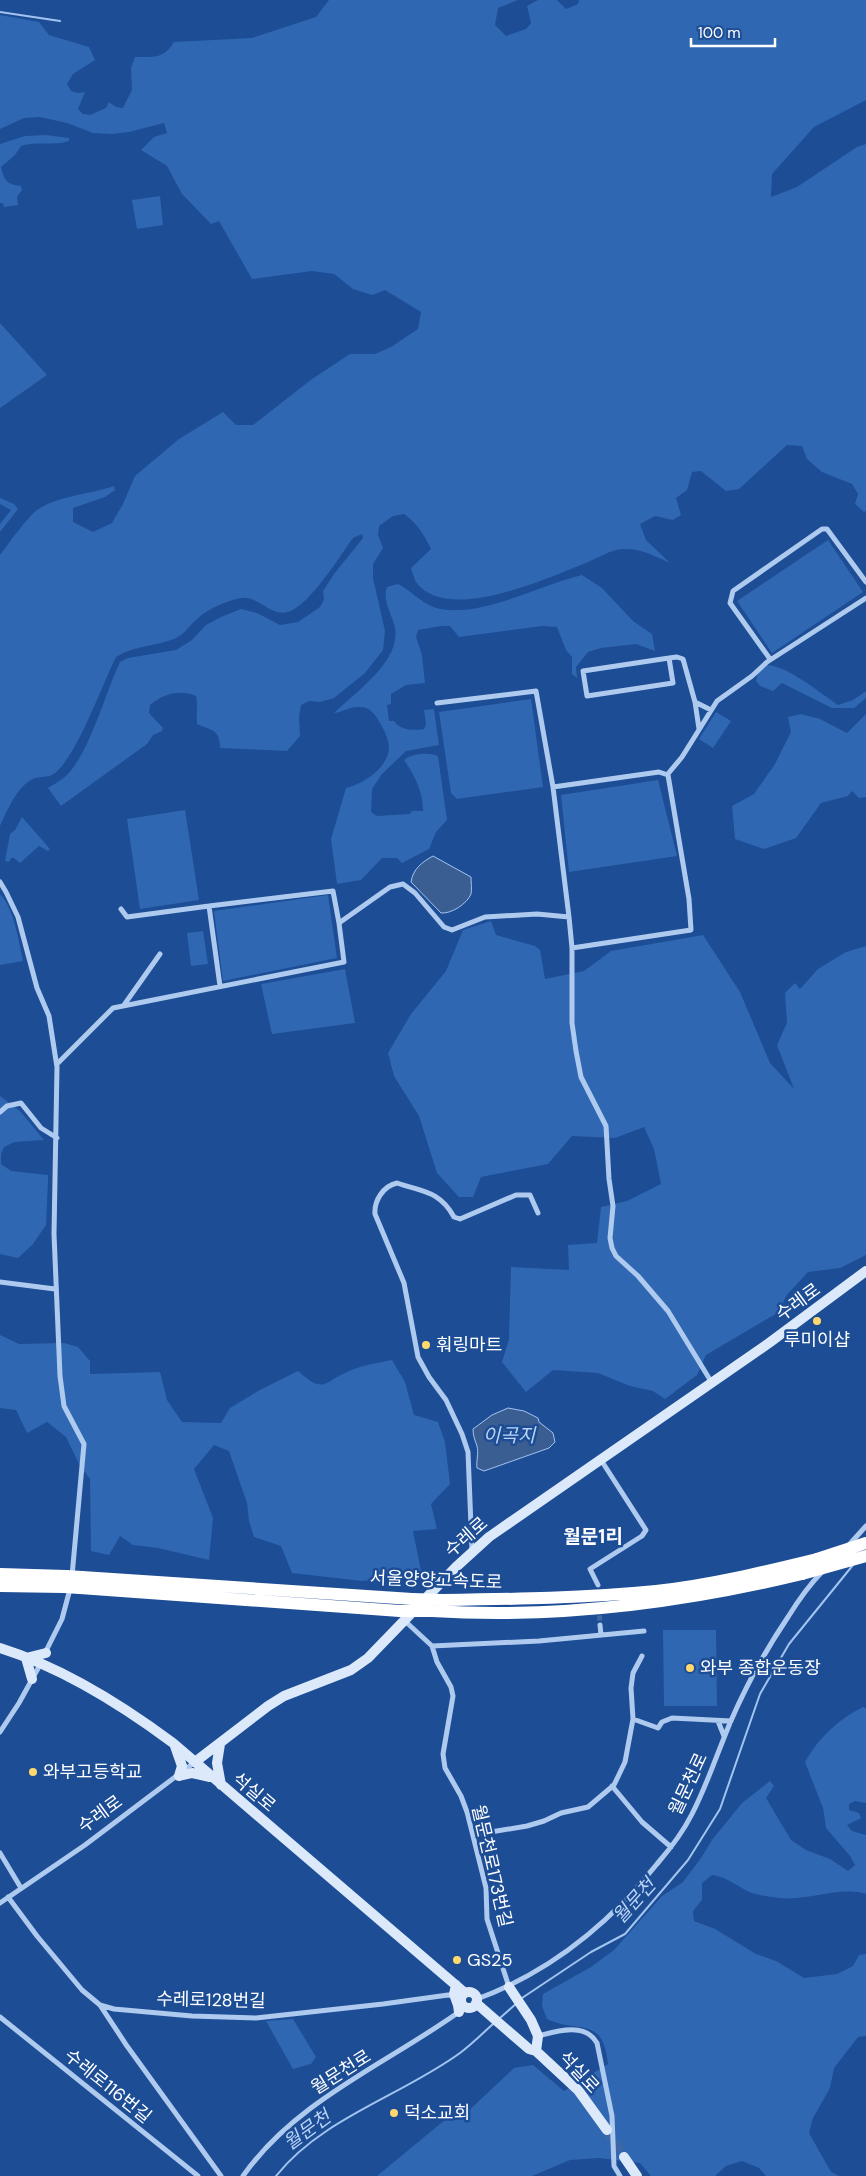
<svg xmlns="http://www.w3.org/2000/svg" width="866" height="2176" viewBox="0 0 866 2176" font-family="'DM Sans','Noto Sans KR',sans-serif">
	<rect width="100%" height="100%" fill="#1c4d95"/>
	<path fill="#3067b2" d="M329 0H518L498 8 495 25 506 36 526 29 531 23 527 6 538 0H557L566 9 578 4 579 0H866V100L814 127 772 174 771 197 797 187 857 147 866 144V511L864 512 855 504 858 494 852 484 822 472 807 459 802 446 787 445 739 489 726 491 701 471 692 472 687 490 676 498 681 515 673 520 655 516 640 524 646 540 670 563C654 556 641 548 623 549 612 549 598 558 588 562 551 577 446 625 416 582 414 578 412 572 411 568L431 549C424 535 418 524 404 514L393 516 379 526 378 535 383 548 373 564V578L385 631 383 650 365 673 334 698 320 702 309 701 301 705 299 717 300 736 287 751 220 748C220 729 212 731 197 724 196 714 198 706 196 696 180 689 163 694 150 705L149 713 163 728 162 731 153 735 147 744 61 806 48 788C54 784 62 780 67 775 91 750 105 693 120 662L128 658 176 650 192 640 206 625 221 617 241 609 257 613 280 625 298 622 320 607 324 600 323 591 334 574 363 538 362 534 353 538C340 556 309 606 288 612 270 617 259 596 242 598 227 600 208 609 197 619 189 626 184 635 174 639 154 647 135 645 116 657 102 685 77 756 55 773 50 778 39 776 33 779 17 786 7 811 0 826V555C9 543 26 519 37 510 57 496 91 494 114 486L115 490 105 497 73 508V522L93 532 112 523 123 504 135 476 179 439 223 412 236 425H253L312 379 350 354H375L391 347 418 329 421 312 385 290 372 295 353 289 334 274 312 271 252 279 219 221 211 224 182 194 167 166 141 150 154 137 167 133 164 123 129 132 112 134 93 133 67 123 40 117 24 118 0 129V15L39 22 49 35 89 47 95 60 73 74 67 84 71 91 78 93 85 92 78 109 83 114 90 115 106 108 109 102 116 107 123 108 132 90 131 68 135 57C153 57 164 59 174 42L252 38 316 17Z
		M46 135 69 138V141C54 146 35 141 21 146L15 155 1 167C4 181 8 185 21 186L22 190 17 197 18 205 4 207 3 203H0V144L25 136Z
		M160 196 163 225 137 229 132 200Z
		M0 323 47 375 0 408Z
		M0 498 14 504 18 509 0 532V524L11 510 0 504Z
		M828 540 863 592 772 653 737 601Z
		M582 575 602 588 633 621 652 634 655 651 636 644 601 648 588 652 576 667 577 678 572 674V657L566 650 557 627 542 626 459 637 450 626H441L418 630 416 637 422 655 425 683 406 685 391 694V704L387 705 389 721H394C400 730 413 731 424 729L426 724 424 710 434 709 439 745 406 751 382 774 372 789 371 812 377 816 410 814 412 811H423C423 792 415 776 404 760 412 753 429 752 438 756L447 820 436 832 429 849 402 863 397 858H382L361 880 337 884 331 839 346 788C363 784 388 768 389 748 389 739 384 730 380 723 375 714 370 707 360 707 350 706 343 712 334 713 356 692 401 661 395 628 392 614 382 601 387 587L398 584C410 590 421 602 433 607 476 621 539 585 582 575Z
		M766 665C787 665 820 693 838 705L853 700 866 691V698L854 708H832L782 683 773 691 760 686 756 681 758 673Z
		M531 699 543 787 457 799 451 793 439 712Z
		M716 712 731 721 713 748 699 739Z
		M801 714 820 719 847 733 866 714V797L859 798 852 791 848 796 821 803 796 838 764 849 735 839 732 806 754 794 775 764 791 732 788 717Z
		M658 780 677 856 569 872 561 795Z
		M185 810 199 900 140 909 127 819Z
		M22 817 50 849 48 851 39 846 20 863 14 858H11L9 862 5 861 10 834 15 830Z
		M0 894C14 908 19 942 23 961L0 965Z
		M328 895 337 958 223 981 214 911Z
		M491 921 496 935 535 946 540 950 545 979 584 971 611 951 703 935 740 992 770 1063 794 1089 777 1045 787 1023 785 993 795 983 800 989 818 969 846 952 866 946V1255L840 1268 808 1272 786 1296 779 1312 706 1355 697 1375 665 1399 653 1391 630 1386 598 1373 553 1370 526 1392 502 1362 509 1339 511 1267 569 1270 568 1245 597 1243 601 1207 627 1201 661 1184 654 1149 644 1127 615 1138 572 1136 548 1164 481 1177 473 1197H459L437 1173 419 1116 394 1076 388 1053 411 1014 446 971 463 930Z
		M203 931 208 964 191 966 187 933Z
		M345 969 355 1023 272 1034 261 984Z
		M0 1096 20 1111 44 1140 14 1142 4 1147 1 1154V1164L11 1171 48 1175V1181L46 1225 33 1244 18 1258 0 1254Z
		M0 1335 19 1344 64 1343 78 1347 90 1361V1374L160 1372 167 1400 182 1422 221 1423 230 1408 258 1391 298 1371C325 1395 323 1382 349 1371 362 1365 378 1363 392 1360L405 1382 414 1415 438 1422 445 1442 450 1484 431 1504 437 1529 413 1531 422 1576 362 1581 292 1573 281 1546 254 1537 249 1521 247 1503 229 1451 214 1445 194 1469 213 1518 209 1560 158 1548 133 1545 120 1536 109 1555 91 1551 90 1479 80 1466 66 1437 47 1422 27 1433 16 1410 0 1408Z
		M663 1630H716L717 1706H664Z
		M863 1707 866 1708V1803L855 1801 849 1804V1810L859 1813 861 1818 847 1825 852 1831 866 1835V1894C840 1886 808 1901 781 1898 767 1897 752 1895 740 1887 730 1881 724 1877 712 1875L702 1883V1900L693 1911 694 1921 715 1929 756 1954 776 1961 804 1978 837 1974 853 1966 859 1955 866 1954V2036L858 2037 834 2068 830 2088 813 2118 809 2133 831 2172 839 2176H766L759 2168 742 2161 726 2166 715 2176H651L640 2163 599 2158 570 2160 532 2176H377L446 2119 464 2115 514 2068 533 2065 564 2091 608 2064C603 2015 579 2034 547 2019L542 2006 543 1994 591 1967 614 1950 662 1896 683 1882 701 1858 712 1840 742 1803 770 1781 774 1786 766 1798 791 1840 806 1850 830 1859 848 1871 855 1865 850 1856 826 1828 823 1808 805 1762C818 1738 839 1719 863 1707Z
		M293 2019 316 2057 311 2064 293 2069 266 2021Z"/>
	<path fill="#3b5e92" stroke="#a2c4f1" d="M433 856 471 877C471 882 472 889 471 894 467 904 451 914 441 913L411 882C413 869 422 862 433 856Z
		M508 1408 524 1411 538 1418 539 1422 553 1433 555 1442 549 1448 484 1471 477 1468C476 1461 479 1453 477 1446 475 1440 473 1436 473 1429L492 1415Z"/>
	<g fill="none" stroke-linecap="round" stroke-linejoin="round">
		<path stroke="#a2c4f1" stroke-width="2" d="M0 12 60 21
			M522 1998 591 1952 625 1934 688 1860 720 1809 760 1694 789 1644 853 1565
			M500 2018 517 2003
			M276 2176C322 2118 401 2096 460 2053 472 2044 483 2033 494 2023"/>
		<path stroke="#3e68a5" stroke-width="5" stroke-dasharray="5 2.5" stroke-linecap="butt" d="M599 1608 600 1625"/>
		<path stroke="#3e68a5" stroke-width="10" stroke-dasharray="10 5" stroke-linecap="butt" d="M607 2130 624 2157"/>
		<path stroke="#afcaef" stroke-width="5" d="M669 658 673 683 587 696 583 671 669 658 677 657 683 659 695 702 711 710
			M770 659 730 603 733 591 822 529H827L866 582
			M695 702 699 729
			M437 703 536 691 553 787 569 917 572 948V1023L576 1051 581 1077 606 1126 609 1179 613 1206 610 1238 612 1248 616 1256 638 1276 668 1311 712 1383
			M667 775 682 757 717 701 752 676 767 662 866 598
			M553 787 659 772 668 775 689 899 691 930 572 948
			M0 882 6 892 18 917 37 988 49 1016 57 1067 54 1234 60 1376 64 1406 84 1444 72 1576
			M121 909 127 917 209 906
			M220 986 209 906 333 891 339 923
			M124 1005 160 954
			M57 1064 113 1008 344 962 339 923 390 887 403 884 415 893 444 927 452 930 485 917 537 914 569 917
			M0 1112 7 1106 21 1103 41 1128 57 1138
			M0 1282 55 1289
			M848 1546 866 1526
			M472 1551 468 1452 462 1434 446 1400 429 1377 418 1357 404 1283 375 1214C374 1201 383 1186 397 1183 423 1192 440 1191 454 1217L460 1219 516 1195H530L538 1213
			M598 1585 590 1569 642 1536 646 1530 601 1460
			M405 1621 432 1646 437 1662 451 1687 453 1696 443 1754 445 1768 461 1796 467 1812 486 1888 487 1919 509 1987
			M600 1625 601 1635
			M432 1646 539 1641 644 1631
			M45 1653 62 1619 70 1589
			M633 1719 658 1728 662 1722 672 1718 731 1721
			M718 1721 724 1736
			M0 1732 19 1703 41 1663
			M612 1786 642 1822 671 1847
			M473 1835 527 1826 544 1821 561 1813 588 1807 614 1785 625 1762 633 1719 631 1688 633 1673 642 1656
			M0 1853 21 1888
			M8 1897 37 1936 82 1990 100 2005 114 2009 192 2016 256 2018 383 2004 448 1995 463 1996
			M0 1903 85 1845 195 1762
			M477 1999C550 1972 609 1924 657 1864 670 1849 683 1832 692 1814 707 1785 717 1754 730 1723 746 1686 765 1651 788 1617 798 1601 809 1585 822 1572
			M100 2005 127 2046 221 2176
			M0 2017 198 2176
			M538 2036C557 2031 585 2022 597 2043L612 2116 614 2166 620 2176
			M243 2176C297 2099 391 2062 466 2007"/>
		<path stroke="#dce9fb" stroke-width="10" d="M0 1648C61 1667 122 1705 173 1743L465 1993
			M26 1658 32 1679
			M26 1658 46 1653
			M220 1744 217 1763 221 1785
			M175 1746 182 1766 179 1776
			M195 1762 268 1706 284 1696 351 1670 368 1658 456 1567 489 1537 769 1343 866 1271
			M179 1776 192 1773 210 1777
			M456 1985 454 1994 458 2005 459 2012
			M509 1987 531 2020 538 2036 536 2051
			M461 2000a8 8 0 1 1 16 0a8 8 0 1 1-16 0Z
			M476 2003 529 2049 536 2051 578 2090 607 2130
			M624 2157 637 2176"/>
		<path stroke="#fff" stroke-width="12" d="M0 1574 66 1576
			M82 1577 412 1599
			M0 1586 64 1587
			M80 1588 400 1611
			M443 1600C515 1599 585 1598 656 1591 711 1585 764 1572 817 1559
			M432 1611C556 1619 682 1603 802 1574"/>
		<path stroke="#fff" stroke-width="12" d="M817 1559 866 1543
			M802 1574 866 1556
			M66 1576 82 1577
			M64 1587 80 1588
			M412 1599 443 1600
			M400 1611H432"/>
	</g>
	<g fill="#ffd96d" stroke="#1c4d95" stroke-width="2">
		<circle cx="817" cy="1321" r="5"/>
		<circle cx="426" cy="1345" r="5"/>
		<circle cx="690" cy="1668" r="5"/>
		<circle cx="33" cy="1772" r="5"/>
		<circle cx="457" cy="1960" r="5"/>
		<circle cx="394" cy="2113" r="5"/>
	</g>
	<g text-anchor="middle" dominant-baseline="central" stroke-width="5" stroke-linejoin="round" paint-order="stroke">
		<g font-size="18" fill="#fff" stroke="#1c4d95">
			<text transform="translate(798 1302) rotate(-36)">수레로</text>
			<text transform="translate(466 1537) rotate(-41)">수레로</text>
			<text transform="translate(436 1580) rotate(2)">서울양양고속도로</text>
			<text transform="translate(688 1784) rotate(-65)">월문천로</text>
			<text transform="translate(254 1792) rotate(40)">석실로</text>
			<text transform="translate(100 1814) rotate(-36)">수레로</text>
			<text transform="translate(492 1866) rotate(77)">월문천로173번길</text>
			<text transform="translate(211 2000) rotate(1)">수레로128번길</text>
			<text transform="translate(341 2072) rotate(-32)">월문천로</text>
			<text transform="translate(579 2072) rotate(47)">석실로</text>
			<text transform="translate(108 2086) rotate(39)">수레로116번길</text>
		</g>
		<g font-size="18" fill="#fff" stroke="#1c4d95" text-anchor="start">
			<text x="817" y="1340" text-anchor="middle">루미이샵</text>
			<text x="436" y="1345">훠링마트</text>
			<text x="700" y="1668">와부 종합운동장</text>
			<text x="43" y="1772">와부고등학교</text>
			<text x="467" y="1960">GS25</text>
			<text x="404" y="2113">덕소교회</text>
		</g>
		<g font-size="19" font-style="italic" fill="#bbd4f6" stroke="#1c4d95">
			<text x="509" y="1435">이곡지</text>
			<text transform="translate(634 1901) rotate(-48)">월문천</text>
			<text transform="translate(307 2130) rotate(-36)">월문천</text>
		</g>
		<g font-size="19" font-weight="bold" fill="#fff" stroke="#1c4d95">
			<text x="593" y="1536">월문1리</text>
		</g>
	</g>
	<path d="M691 38v8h84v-8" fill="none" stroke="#ffffff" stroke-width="2.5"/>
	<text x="698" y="38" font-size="15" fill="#ffffff" stroke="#1c4d95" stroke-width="4" paint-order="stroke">100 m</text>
</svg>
